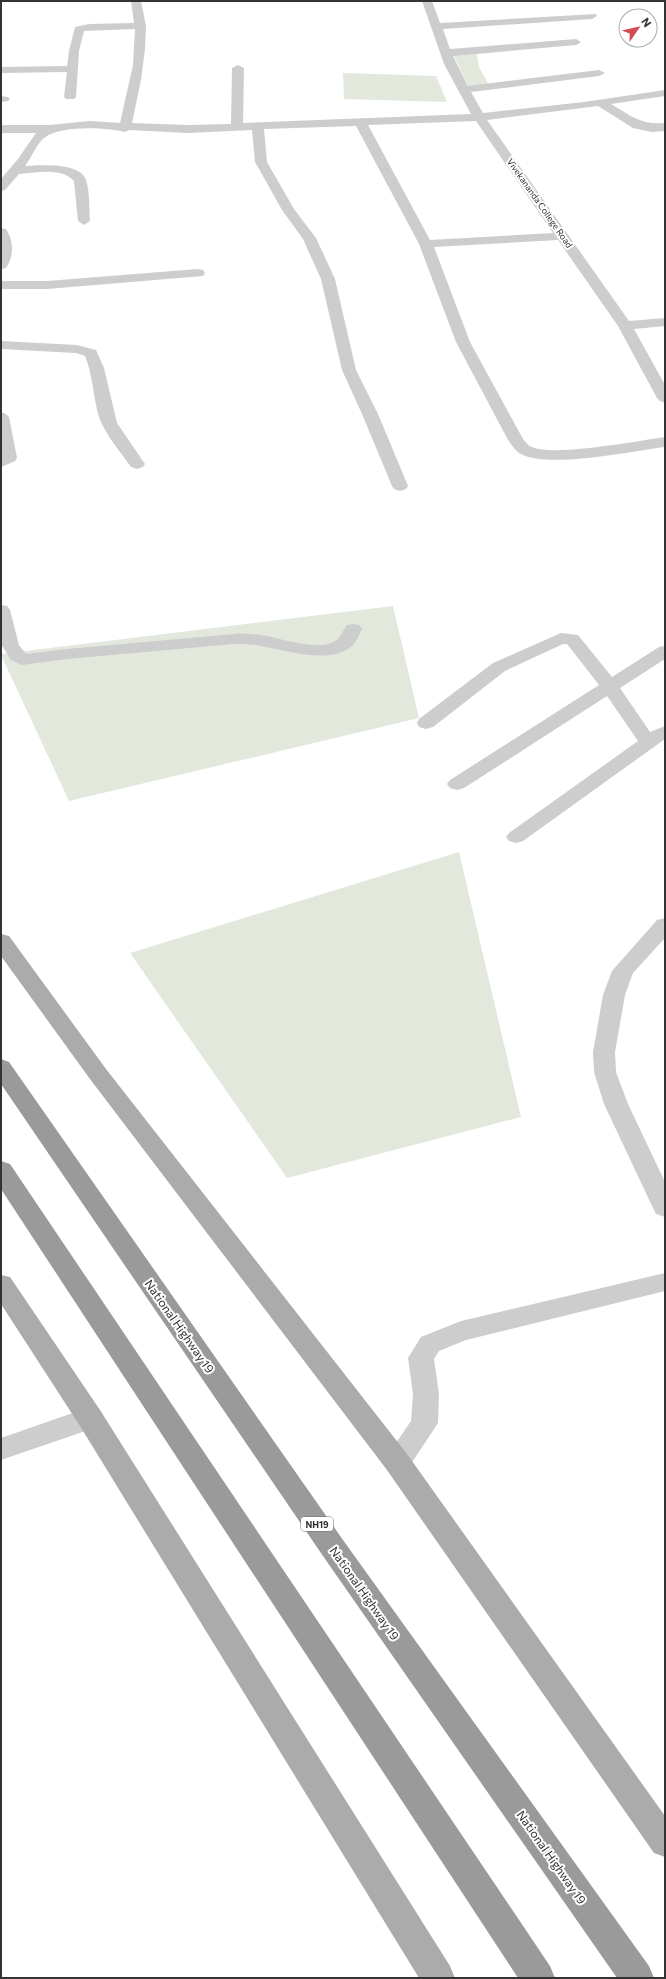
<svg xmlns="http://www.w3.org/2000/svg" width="666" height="1979" viewBox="0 0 666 1979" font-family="Commissioner,sans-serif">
	<rect width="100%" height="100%" fill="#fff"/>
	<path fill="#e3e8dd" d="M476 49 479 67 489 85 469 87 451 50Z
		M343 73 436 76 447 102 344 99Z
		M393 606 419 718 69 801 1 655V654Z
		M459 852 521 1117 287 1178 130 953Z"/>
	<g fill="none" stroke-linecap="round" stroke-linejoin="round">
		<path fill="#cdcdcd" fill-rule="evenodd" d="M131 1H141L146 26 145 49 141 80 132 123 188 125 231 124 232 68 238 65 244 68 243 123 471 114 444 64 422 1H432L440 23 596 14 597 16 592 19 443 29 450 49 576 39 581 42 576 45 453 56 468 86 599 70 605 73 599 76 471 92 483 113 584 102 665 90V96L611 104C631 116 641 125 665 123V131L652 132 633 128 598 106 487 120 629 321 665 318V326L634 329 665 385V403L660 401 657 398 618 326 558 240 434 247 470 342 523 439C526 442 528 446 532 447 553 457 638 441 665 437V447C632 451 549 469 521 454 515 451 512 445 508 440L456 342 419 244 356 126 264 129 267 162 294 209 316 238 335 279 356 370 378 414 408 486 406 489 400 491 394 489 392 486 362 414 342 370 321 279 303 239 282 210 255 162 252 130 188 133 129 130 125 132C107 127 59 125 44 138 36 145 32 157 25 166 41 165 80 162 86 180 90 192 89 209 90 221L84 225 78 221 74 181C61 167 36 173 19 174L5 190 1 191V179L18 159 36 133H1V125H49L90 121 120 123 133 65 135 29 84 31 79 51 76 97 74 99H66L64 97 67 72 1 73V67L67 66 69 51 75 27 89 24 134 23ZM476 121 553 233 430 240 368 125Z
			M1 96 8 97 10 99 8 101 1 102Z
			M1 228 6 229C14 241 14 256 6 268L1 269Z
			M198 269 203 270 205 273 203 276 47 289H1V281H47Z
			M1 341 77 345 96 350 104 368 117 423 145 464 143 467 137 469 131 467C120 451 106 436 99 417 93 397 93 375 85 356L76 353 1 349Z
			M1 412 6 414 9 417 17 458 15 461 1 467Z
			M1 605 7 606 10 610 19 645 26 654 67 649 234 634C243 633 252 634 261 635 280 638 313 650 331 643 340 640 342 632 347 625L353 624 359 625 362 629C359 634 357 641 353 645 331 666 287 650 261 646 252 644 243 644 234 644L67 659 22 665 11 660 1 644Z
			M561 633 578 635 612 677 659 647 665 646V659L620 688 650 732 665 726V739L523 841 516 843 509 841 506 837 509 833 638 741 607 696 464 788 457 790 450 788 447 784 450 780 599 685 567 644H563L505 671 433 727 426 729 419 727 417 723 419 719 493 663Z
			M665 918V938L633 973 625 995 615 1052 616 1072 628 1104 665 1182V1217L656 1214 653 1208 604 1104 594 1072 593 1052 603 995 612 971 657 920Z
			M665 1273V1291L466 1340 439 1351 434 1359 439 1394 438 1423 407 1470 397 1473 387 1470 383 1462 411 1421 413 1394 408 1358 421 1337 461 1321Z
			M90 1407 100 1410 104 1418 100 1426 1 1460V1438Z"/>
		<path fill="#ababab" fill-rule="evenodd" d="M1 934 9 936 106 1069 407 1454 665 1816V1857L654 1853 387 1470 90 1079 1 956Z
			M1 1275 10 1277 100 1410 450 1966 455 1978H419L80 1426 1 1304Z"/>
		<path fill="#9a9a9a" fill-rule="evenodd" d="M1 1059 9 1062 343 1540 649 1966 654 1978H617L323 1556 1 1084Z
			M1 1161 10 1164 550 1966 555 1978H518L1 1189Z"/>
	</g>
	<g text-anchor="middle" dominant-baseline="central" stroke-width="4" stroke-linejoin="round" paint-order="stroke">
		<g font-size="9" fill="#333" stroke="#fff">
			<text transform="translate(540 203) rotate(55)">Vivekananda College Road</text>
		</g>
		<rect fill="#fff" stroke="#707070" stroke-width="1" x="301" y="1517" width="32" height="14" rx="3"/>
		<g font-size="9" font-weight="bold" fill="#333">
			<text x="317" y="1524">NH19</text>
		</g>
		<g font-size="12" fill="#333" stroke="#fff">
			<text transform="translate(180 1326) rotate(55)">National Highway 19</text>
			<text transform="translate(365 1593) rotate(55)">National Highway 19</text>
			<text transform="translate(552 1857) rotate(55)">National Highway 19</text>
		</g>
	</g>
	<rect width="666" height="1979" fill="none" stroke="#333333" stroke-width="4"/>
	<g transform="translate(638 28) rotate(56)"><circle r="19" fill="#ffffff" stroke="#adadad"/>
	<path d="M0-3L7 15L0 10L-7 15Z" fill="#d44a55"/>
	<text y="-6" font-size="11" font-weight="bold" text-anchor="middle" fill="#333333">N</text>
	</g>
</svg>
